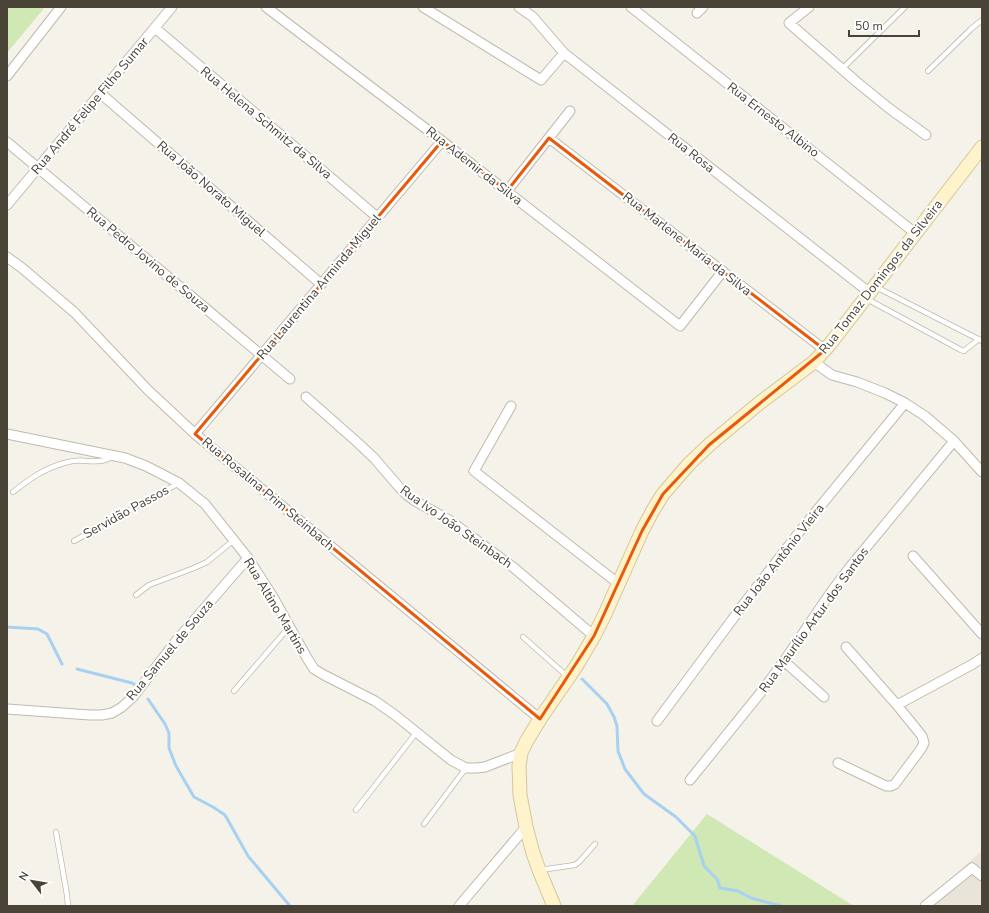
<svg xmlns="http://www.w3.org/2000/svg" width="989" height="913" viewBox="0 0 989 913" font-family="'Nunito Sans',sans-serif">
	<rect width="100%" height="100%" fill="#f5f2ea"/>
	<path fill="#e9e4d8" d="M982 851V906H922L971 860Z"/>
	<path fill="#cfe8b4" d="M7 7H45L7 53Z
		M707 814 854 906H632Z"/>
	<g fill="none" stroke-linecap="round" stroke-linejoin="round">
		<path stroke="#a8d0f0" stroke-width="3" d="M7 627 38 629 47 634 62 664
			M77 669 132 683 137 686
			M582 679 607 704 614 717 617 726 618 751 625 769 644 794 676 817 695 836 704 866 717 879 720 888 738 891 751 898 781 906
			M148 699 165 724 169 733V748L176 766 194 797 213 807 225 815 248 856 290 906"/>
		<g stroke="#c0baad" stroke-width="6">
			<path id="lane" d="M842 69 905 7
				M928 71 971 29 982 20
				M876 287 982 341
				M867 299 961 350 964 351 965 350 979 339
				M13 492C30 479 43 469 64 463 71 461 79 460 86 461 96 461 104 463 113 456
				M74 541 179 483
				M136 595 149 585 194 568 207 562 234 540
				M523 637 568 677
				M234 691 290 626
				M356 810 416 733
				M424 824 466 768
				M56 832 67 895 68 906
				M540 870 575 865 579 862 595 844"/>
		</g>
		<g stroke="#c0baad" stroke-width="11">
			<path id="street" d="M266 7 442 141 680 326 723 271
				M423 7 541 80 564 53
				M519 7 533 17 564 53 870 293
				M631 7 915 233
				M809 7 789 23 858 83 890 109 926 135
				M697 13 703 7
				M155 28 377 217
				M7 76 61 7
				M100 93 321 284
				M549 138 825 350
				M7 142 290 379
				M507 191 570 111
				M7 205 172 7
				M7 257 22 268 74 312 148 390 195 434 540 719
				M814 362 825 370 832 375 857 382 885 393 905 403 925 416 954 441 982 472
				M306 397 357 442 374 458 399 487 407 495 415 501 449 520 513 567 594 636
				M511 406 474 471 619 584
				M7 434 125 458 146 466 179 483 205 504 248 558 273 597 307 658 314 669 324 675 375 701 395 715 451 760 466 768H476L485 767 521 753
				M195 434 442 141
				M913 556 982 634
				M784 661 824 697
				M897 705 973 664 982 658
				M7 709 90 715H102L112 713 122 707 133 697 176 641 248 558
				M657 721 746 601 800 531 905 403
				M838 763 886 786H891L895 784 921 749 924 743 922 736 897 705 846 647
				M690 780 762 691 784 661 831 592 850 567 954 441
				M459 906 526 827
				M925 906 972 868 982 876"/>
		</g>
		<g stroke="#d4c79a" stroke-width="15">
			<path id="secondary" d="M554 906 539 870 533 853 526 827 520 795 519 766 521 753 526 742 540 719 577 665 594 636 605 614 642 531 652 512 663 494 689 464 709 445 757 405 814 362 830 344 982 147"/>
		</g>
		<use href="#lane" stroke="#fff" stroke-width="4.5"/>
		<use href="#street" stroke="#fff" stroke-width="9"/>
		<use href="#secondary" stroke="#fef3cb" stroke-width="13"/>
	</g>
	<path fill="none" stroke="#e8590c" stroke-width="3" stroke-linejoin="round" d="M549 138 825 350 709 445 663 494 642 531 594 636 540 719 195 434 442 141 507 191Z"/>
	<g text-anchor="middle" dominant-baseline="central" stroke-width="4" stroke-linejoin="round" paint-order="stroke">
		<g font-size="13" fill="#494338" stroke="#fff">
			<text transform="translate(90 106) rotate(-50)">Rua André Felipe Filho Sumar</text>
			<text transform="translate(773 120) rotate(38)">Rua Ernesto Albino</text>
			<text transform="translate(266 123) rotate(40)">Rua Helena Schmitz da Silva</text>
			<text transform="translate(691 153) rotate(38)">Rua Rosa</text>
			<text transform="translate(474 166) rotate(38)">Rua Ademir da Silva</text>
			<text transform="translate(211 189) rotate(41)">Rua João Norato Miguel</text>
			<text transform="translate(687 244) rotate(38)">Rua Marlene Maria da Silva</text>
			<text transform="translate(148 260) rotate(40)">Rua Pedro Jovino de Souza</text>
			<text transform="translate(881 277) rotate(-52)">Rua Tomaz Domingos da Silveira</text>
			<text transform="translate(319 287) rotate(-50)">Rua Laurentina Arminda Miguel</text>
			<text transform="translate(268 494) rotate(40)">Rua Rosalina Prim Steinbach</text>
			<text transform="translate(126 512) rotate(-29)">Servidão Passos</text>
			<text transform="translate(456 527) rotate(35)">Rua Ivo João Steinbach</text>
			<text transform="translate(779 560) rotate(-52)">Rua João Antônio Vieira</text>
			<text transform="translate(275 606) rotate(59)">Rua Altino Martins</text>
			<text transform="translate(814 620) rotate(-54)">Rua Maurílio Artur dos Santos</text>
			<text transform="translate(170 650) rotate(-50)">Rua Samuel de Souza</text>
		</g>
	</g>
	<rect width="989" height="913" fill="none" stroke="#494338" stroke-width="16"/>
	<g transform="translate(32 881) rotate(301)" stroke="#ffffff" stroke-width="3" paint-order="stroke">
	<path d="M0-3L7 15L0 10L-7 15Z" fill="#494338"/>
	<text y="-6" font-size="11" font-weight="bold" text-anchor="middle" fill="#494338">N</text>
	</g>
	<path d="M849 30v6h70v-6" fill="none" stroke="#494338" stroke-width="2"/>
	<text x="855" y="30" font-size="12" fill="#494338" stroke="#ffffff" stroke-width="3" paint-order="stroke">50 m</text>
</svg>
